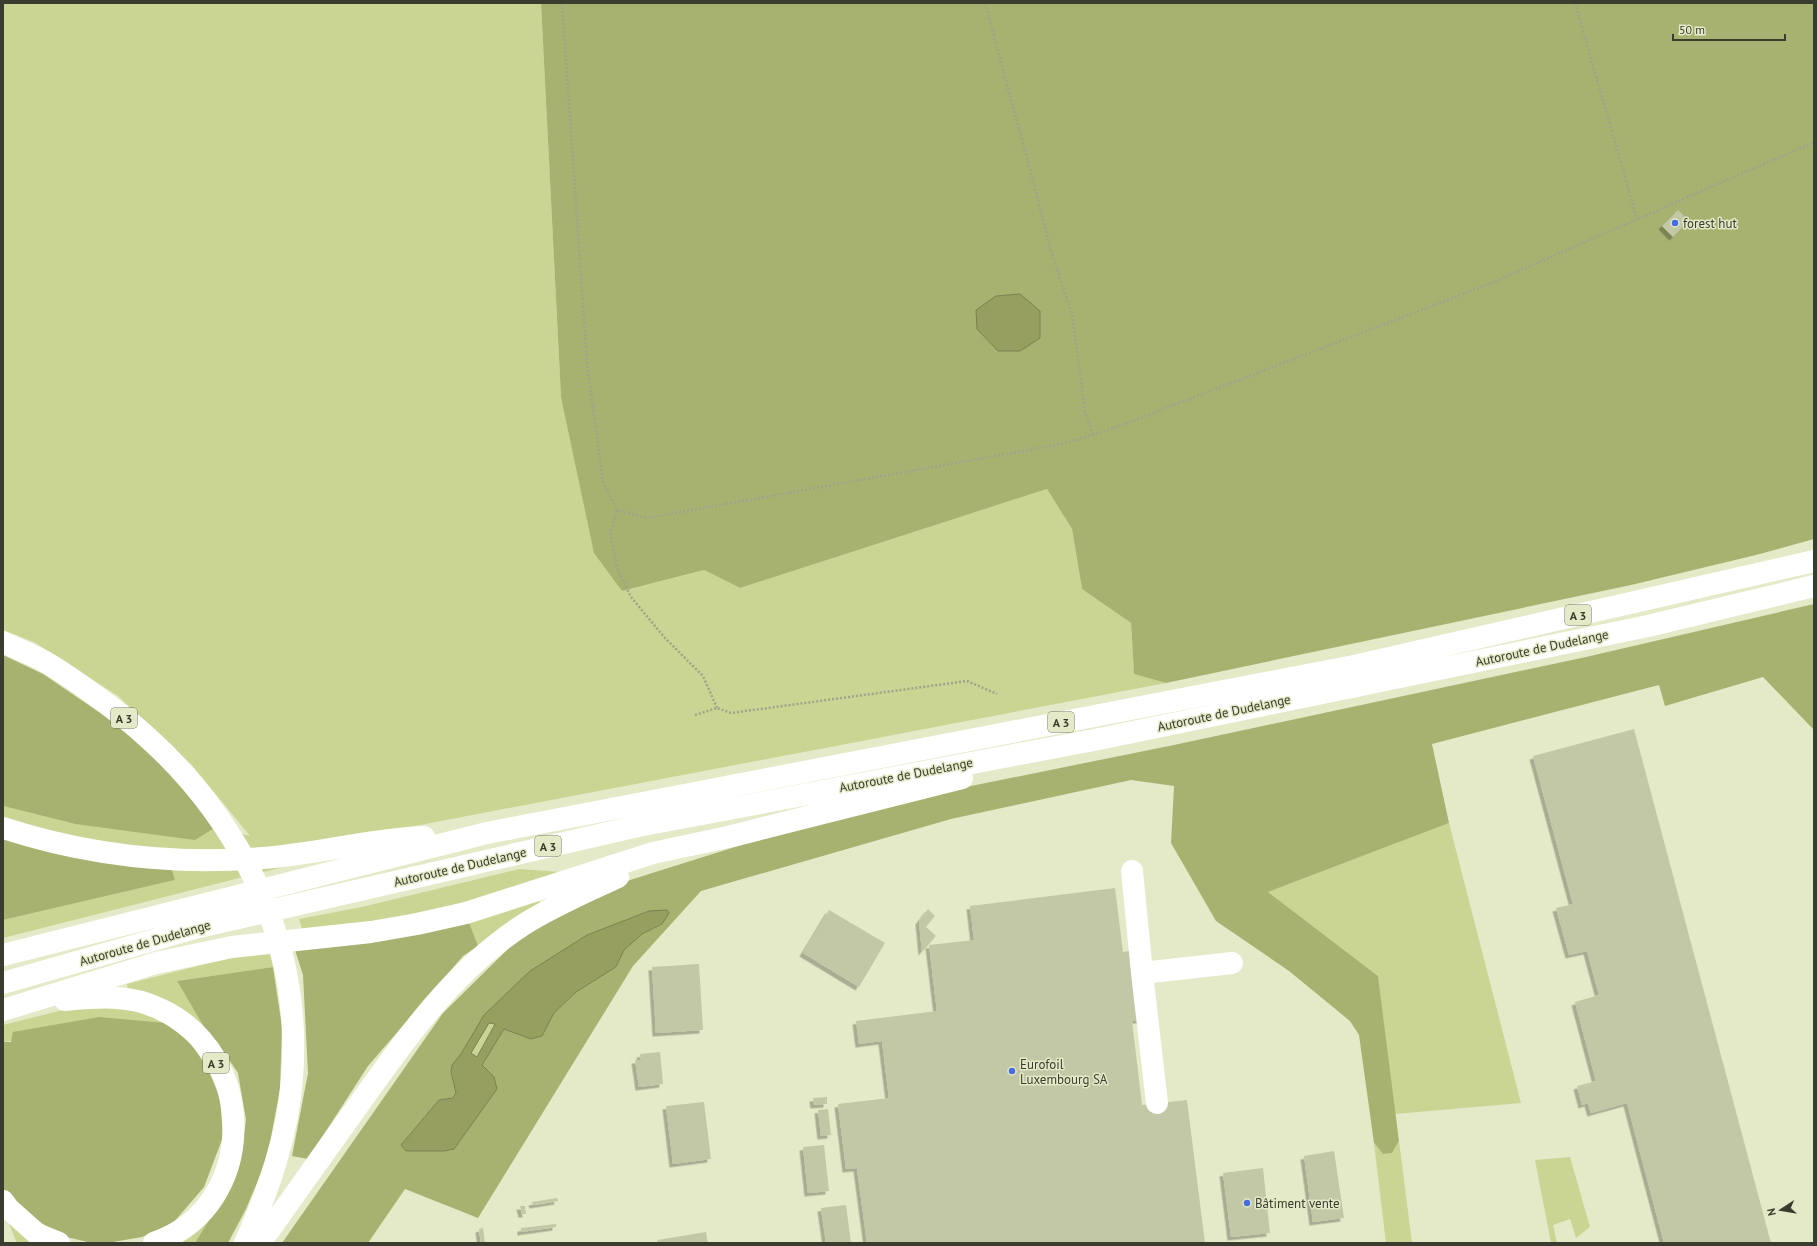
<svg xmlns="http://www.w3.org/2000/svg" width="1817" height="1246" viewBox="0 0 1817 1246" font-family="'PT Sans',sans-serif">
	<defs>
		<filter id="shadow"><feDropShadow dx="-3.5" dy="3.5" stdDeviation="0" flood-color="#0004"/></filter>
	</defs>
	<rect width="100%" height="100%" fill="#e4eac7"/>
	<path fill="#cad493" d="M3 3H541L561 397 622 591 704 570 740 588 1047 489 1072 529 1082 589 1131 623 1134 674 1166 683 420 825 288 846 218 850 157 849 65 838 3 821V806L75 824 216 827 250 836 192 765 118 696 34 642 3 630Z
		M1449 823 1521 1103 1395 1114 1378 976 1268 892Z
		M291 865 3 938V920L175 880 171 866Z
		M519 869 560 872 464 903 379 921 302 929 299 919 362 907Z
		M538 900 542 905 478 946 469 922Z
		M269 950 273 967 177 981 208 1034 180 1009 128 990 127 984 233 957Z
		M75 1007 136 1008 165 1023 3 1042V1025Z
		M489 1023H495L477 1057 470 1053Z
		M1399 1141 1412 1243H1386L1374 1143 1383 1154 1392 1153Z
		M1570 1157 1590 1227 1576 1238 1570 1219 1553 1225 1557 1243H1551L1535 1160Z
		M223 1197 195 1243H171Z
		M8 1221 38 1243H17Z"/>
	<path fill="#a8b270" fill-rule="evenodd" d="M541 3H1814V539L1756 555 1631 585 1166 683 1134 674 1131 623 1082 589 1072 529 1047 489 740 588 704 570 622 591 594 553 561 397ZM977 329 1020 351H998Z
		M1814 604V730L1763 677 1665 706 1659 685 1432 744 1449 823 1268 892 1378 976 1399 1141 1392 1153 1383 1154 1374 1143 1359 1035 1350 1021 1289 971 1216 921 1171 843 1174 786 1131 780 951 819 701 891 633 966 478 1218 405 1189 368 1243H282L443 1013 514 943 571 906 630 880 735 847 946 791 1174 745 1586 657ZM649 911 662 924 642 934 624 950 616 967 576 992 554 1013 542 1036 531 1039 504 1028 482 1065 494 1077 401 1145 439 1100 453 1098 456 1093 451 1072 452 1065 530 971 587 935Z
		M3 655 43 674 118 725 170 773 216 827 195 840 75 824 3 806Z
		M3 837 171 866 175 880 3 920Z
		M469 922 478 946 463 956 368 1066 308 1159 292 1156 308 1073 303 975 294 947Z
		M273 967 282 1027 280 1089 267 1159 246 1209 228 1243H195L223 1197 240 1161 246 1120 238 1073 217 1042 208 1034 177 981Z
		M99 1017 165 1023 189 1041 207 1067 220 1097 223 1137 204 1187 174 1222 142 1237 107 1243H92L62 1236 27 1214 3 1189V1042H11L13 1032Z"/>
	<path fill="#969f5f" stroke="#7a8150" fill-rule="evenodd" d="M1020 294 1040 311V338L1020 351H998L977 329 976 310 996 296Z
		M667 910 669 913 662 924 642 934 624 950 616 967 576 992 554 1013 542 1036 531 1039 504 1029 482 1065 494 1077 497 1089 454 1149 444 1151H406L401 1145 439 1100 453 1098 456 1093 451 1072 452 1065 461 1054 484 1015 530 971 587 935 649 911ZM489 1023 495 1024 477 1057 471 1053Z"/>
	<path fill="#c2c8a5" filter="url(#shadow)" d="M1678 210 1689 221 1673 237 1662 226Z
		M1634 729 1771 1243H1664L1627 1103 1591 1113 1588 1103 1582 1105 1577 1086 1596 1081 1575 1002 1599 995 1587 951 1569 955 1556 908 1573 904 1533 756Z
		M1115 888 1123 952 1135 950 1144 1019 1132 1021 1142 1105 1187 1100 1205 1243H867L857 1168 846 1169 838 1104 889 1098 882 1041 859 1044 856 1021 937 1011 929 945 974 940 970 906Z
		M928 909 935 916 926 927 936 936 922 952 919 921Z
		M829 910 885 943 859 987 803 953Z
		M699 964 703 1030 656 1033 652 967Z
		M660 1052 663 1084 639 1087 635 1060H641L640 1054Z
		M827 1097V1104L814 1105 813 1098Z
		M704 1102 711 1159 673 1164 666 1106Z
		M828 1109 831 1135 821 1136 818 1110Z
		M824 1145 829 1191 808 1193 803 1147Z
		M1334 1151 1344 1218 1313 1222 1304 1156Z
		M1263 1168 1270 1233 1231 1237 1223 1173Z
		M557 1198 558 1201 533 1205 532 1202Z
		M846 1205 851 1243H826L821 1208Z
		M520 1206H525L526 1214H522Z
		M556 1224V1227L521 1232V1228Z
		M483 1228 485 1243H481L479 1229Z
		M706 1232 708 1243H658L657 1240Z"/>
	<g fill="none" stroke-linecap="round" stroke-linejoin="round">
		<path stroke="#9fa489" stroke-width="2.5" stroke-dasharray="2 2" stroke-linecap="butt" d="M562 3 587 363 603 482 617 510 647 518 1062 444 1106 431 1489 284 1814 142
			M985 3 1033 181 1050 248 1072 314 1085 411 1093 435
			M1575 3 1637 219
			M617 510 610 533 618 571 631 597 664 637 703 676 717 708
			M695 715 717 708 731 713 967 681 997 694"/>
		<path stroke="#fff" stroke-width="22" d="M1132 871 1142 973 1232 963
			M1142 973 1157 1103"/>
		<path stroke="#fff" stroke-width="22" d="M3 642C15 648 28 653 40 659 63 671 85 688 107 704 226 793 304 926 292 1078 288 1136 268 1191 245 1243
			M3 828C86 855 175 865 263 858 317 854 370 839 424 837
			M3 955 487 833 1354 666 1814 561
			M3 983 199 927 638 826 1099 739 1648 626 1814 586
			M65 1000C97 997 130 994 160 1009 258 1054 260 1206 154 1243
			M3 1010 156 963 232 947 371 932 417 924 466 913 653 853 728 837 962 778
			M3 1201 9 1209 37 1234 59 1243
			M260 1243C292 1199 323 1154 355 1110 403 1042 452 971 523 925 553 906 586 892 618 877"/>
	</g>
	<g fill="#466cdf" stroke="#e4eac7" stroke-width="1.5">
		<circle cx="1675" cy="223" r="4"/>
		<circle cx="1012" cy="1071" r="4"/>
		<circle cx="1247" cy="1203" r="4"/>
	</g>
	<g text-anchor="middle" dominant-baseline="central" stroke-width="3" stroke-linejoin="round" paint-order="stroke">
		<g fill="#e4eac7" stroke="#6c705c" stroke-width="1">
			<rect x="1565" y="605" width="26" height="20" rx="3"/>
			<rect x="111" y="708" width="26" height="20" rx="3"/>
			<rect x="1048" y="712" width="26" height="20" rx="3"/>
			<rect x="535" y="836" width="26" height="20" rx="3"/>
			<rect x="203" y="1053" width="26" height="20" rx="3"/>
		</g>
		<g font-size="12" font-weight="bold" fill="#393c2e">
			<text x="1578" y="615">A 3</text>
			<text x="124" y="718">A 3</text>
			<text x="1061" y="722">A 3</text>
			<text x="548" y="846">A 3</text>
			<text x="216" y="1063">A 3</text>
		</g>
		<g font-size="13" fill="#393c2e" stroke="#e4eac7" text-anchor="start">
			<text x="1683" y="223">forest hut</text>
			<text x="1020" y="1064">Eurofoil<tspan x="1020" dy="15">Luxembourg SA</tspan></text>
			<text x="1255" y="1203">Bâtiment vente</text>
		</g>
		<g font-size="13" fill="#393c2e" stroke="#e4eac7">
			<text transform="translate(1542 648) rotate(-12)">Autoroute de Dudelange</text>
			<text transform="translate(1224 713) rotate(-12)">Autoroute de Dudelange</text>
			<text transform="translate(906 775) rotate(-11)">Autoroute de Dudelange</text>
			<text transform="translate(460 867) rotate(-13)">Autoroute de Dudelange</text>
			<text transform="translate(145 943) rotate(-16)">Autoroute de Dudelange</text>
		</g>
	</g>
	<rect width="1817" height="1246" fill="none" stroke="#393c2e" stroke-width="8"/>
	<g transform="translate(1781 1210) rotate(258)" stroke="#e4eac7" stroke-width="3" paint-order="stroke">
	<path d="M0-3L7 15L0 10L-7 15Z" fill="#393c2e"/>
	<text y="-6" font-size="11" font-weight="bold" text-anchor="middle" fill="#393c2e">N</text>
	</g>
	<path d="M1673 34v6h112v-6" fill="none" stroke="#393c2e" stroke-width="2"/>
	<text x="1679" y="34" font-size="12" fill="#393c2e" stroke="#e4eac7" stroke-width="3" paint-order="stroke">50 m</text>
</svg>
